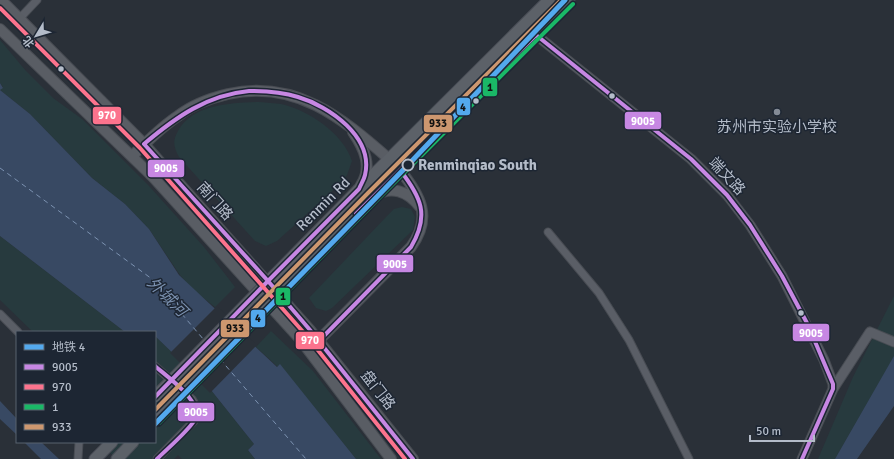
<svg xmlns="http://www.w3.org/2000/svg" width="894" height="459" viewBox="0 0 894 459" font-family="Signika,'Noto Sans SC',sans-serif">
	<rect width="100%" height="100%" fill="#2a3038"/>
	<path fill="#273a3e" d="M0 40 26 71 53 98 82 119 149 186 204 247 235 287 215 307 192 289 180 275 149 229 125 204 92 178 30 114 0 90 3 87 0 83Z
		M259 102C267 103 274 103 281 104 308 110 343 133 352 161L347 175 341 183 277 241 266 246 255 241 179 157C174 148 172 141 178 131 193 104 232 103 259 102Z
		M402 207 411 209 415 217 413 230 332 308 326 311 316 308 309 298 387 216 394 209Z
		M0 236 125 332H33L0 300Z
		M894 296V357L835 459H818L853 377Z
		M271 331 313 371 381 459H356L280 365 278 367 256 347Z
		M155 336 211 390 254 444 248 450 255 459H182L178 455 174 459H116L100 442H155Z"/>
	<path fill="#384963" d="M0 83 3 88 0 90 30 114 92 178 125 204 149 229 179 275 277 367 280 364 356 459H255L248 450 254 444 211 390 155 336V332H125L0 236Z
		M894 356V406L857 459H835Z
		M0 401 17 419V435L0 419Z
		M24 442H41L59 459H41Z"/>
	<path fill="#2a3038" d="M217 306 257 345 210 393 170 353Z"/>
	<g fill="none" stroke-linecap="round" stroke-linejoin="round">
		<path stroke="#7c92b1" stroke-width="1" stroke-dasharray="5 4" stroke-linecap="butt" d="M0 168 152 279 204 340
			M220 359 306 459"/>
		<g stroke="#484c53" stroke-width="9">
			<path id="minor" d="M20 18 37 0
				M548 232 599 293 629 340 689 459
				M0 314 18 332
				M155 366 192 399C197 407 198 412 194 421L157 459
				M78 459 79 442"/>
		</g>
		<g stroke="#484c53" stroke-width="11">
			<path id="tertiary" d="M536 35 691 159 727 195 750 225 782 276 824 360 833 384V389
				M802 459 833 389 870 332 894 342"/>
		</g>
		<g stroke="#484c53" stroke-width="12">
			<path id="secondary" d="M1 0 144 144 310 330 413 459
				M0 29 153 177 300 339 391 459
				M353 132C364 148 373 167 361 185
				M132 156C147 142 161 127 178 116 192 105 211 98 228 94 295 79 341 117 389 159
				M374 196C391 185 408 191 420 207
				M314 345 411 247C433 217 420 195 400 170"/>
		</g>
		<g stroke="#484c55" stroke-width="13">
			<path id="primary" d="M359 189 549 0
				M372 197 569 0
				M95 459 112 442
				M117 459 133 442"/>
		</g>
		<use href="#minor" stroke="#5a5e66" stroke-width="7"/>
		<use href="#tertiary" stroke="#5a5e66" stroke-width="9"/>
		<use href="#secondary" stroke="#595d64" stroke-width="10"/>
		<use href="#primary" stroke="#5c6168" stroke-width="11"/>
		<g stroke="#484c55" stroke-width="13" stroke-linecap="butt">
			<path id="primary-bridge" d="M155 397 359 189
				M155 419 372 197"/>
		</g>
		<use href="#primary-bridge" stroke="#5c6168" stroke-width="11"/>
		<g stroke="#1d2633" stroke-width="7">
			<path id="bus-1" d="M536 35 691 159 727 195 750 225 782 276 808 325 833 384V389L802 459
				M249 91C266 91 282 92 298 97 329 106 374 137 365 175 364 180 361 184 359 189L268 281 144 144C176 117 207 95 249 91Z
				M356 214 536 35
				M268 281 310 330 413 459
				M319 341 411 247C430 215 421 197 400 170
				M155 366C167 377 205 402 194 421 187 432 167 449 157 459
				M155 397 268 281"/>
		</g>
		<g stroke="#1d2633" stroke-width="7">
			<path id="bus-2" d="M0 8 140 148 305 334 405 459"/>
		</g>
		<g stroke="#1d2633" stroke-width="7">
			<path id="bus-3" d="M159 423 376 201 573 4"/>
		</g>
		<g stroke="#1d2633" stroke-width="7">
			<path id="bus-4" d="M155 410 368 193 561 0"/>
		</g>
		<use href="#bus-1" stroke="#c787e3" stroke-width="4"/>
		<use href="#bus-2" stroke="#fc738d" stroke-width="4"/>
		<use href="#bus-3" stroke="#1ab867" stroke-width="4"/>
		<use href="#bus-4" stroke="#cd976f" stroke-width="4"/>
		<g stroke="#1d2633" stroke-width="8">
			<path id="metro-1" d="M155 424 408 165 565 0"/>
		</g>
		<use href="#metro-1" stroke="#53a9ee" stroke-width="5"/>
	</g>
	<g fill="#b4bcc9" stroke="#1d2633" stroke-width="1.5">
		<circle cx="61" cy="69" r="3.5"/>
		<circle cx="612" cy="96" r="3.5"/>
		<circle cx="476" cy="101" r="3.5"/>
		<circle cx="801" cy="313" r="3.5"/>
	</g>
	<circle fill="#848b96" stroke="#1d2633" stroke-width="1.5" cx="777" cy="112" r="4"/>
	<circle fill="#1d2633" stroke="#b4bcc9" stroke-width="2" cx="408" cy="165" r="5.5"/>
	<g text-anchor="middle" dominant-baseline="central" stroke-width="3" stroke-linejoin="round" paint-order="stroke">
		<g font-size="15" fill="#b4bcc9" stroke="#1d2633">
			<text x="777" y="127">苏州市实验小学校</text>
		</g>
		<g font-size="15" font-weight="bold" fill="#b4bcc9" stroke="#1d2633" text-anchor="start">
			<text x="418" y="165">Renminqiao South</text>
		</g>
		<g font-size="15" fill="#b4bcc9" stroke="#1d2633">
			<text transform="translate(727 176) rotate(47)">端文路</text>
			<text transform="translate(215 201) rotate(48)">南门路</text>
			<text transform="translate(323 204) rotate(-45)">Renmin Rd</text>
			<text transform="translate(378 390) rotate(52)">盘门路</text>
		</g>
		<g font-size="16" font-style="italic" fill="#7c92b1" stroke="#1d2633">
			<text transform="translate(167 297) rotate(44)">外城河</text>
		</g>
	</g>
	<g stroke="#1d2633" stroke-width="1.5">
		<rect x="482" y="77" width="16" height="20" rx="4" fill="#1ab867"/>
		<rect x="456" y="97" width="15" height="19" rx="4" fill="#53a9ee"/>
		<rect x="92" y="106" width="30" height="19" rx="4" fill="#fc738d"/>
		<rect x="624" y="111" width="38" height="19" rx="4" fill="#c787e3"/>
		<rect x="423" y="114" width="30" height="19" rx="4" fill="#cd976f"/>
		<rect x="147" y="159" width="38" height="19" rx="4" fill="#c787e3"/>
		<rect x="376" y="254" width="38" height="19" rx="4" fill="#c787e3"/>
		<rect x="275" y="287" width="16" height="19" rx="4" fill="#1ab867"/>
		<rect x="250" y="309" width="16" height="19" rx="4" fill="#53a9ee"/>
		<rect x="220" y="319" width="30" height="19" rx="4" fill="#cd976f"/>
		<rect x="792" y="323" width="38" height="19" rx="4" fill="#c787e3"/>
		<rect x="295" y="331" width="30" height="19" rx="4" fill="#fc738d"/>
		<rect x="177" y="402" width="38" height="20" rx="4" fill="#c787e3"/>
	</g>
	<g font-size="11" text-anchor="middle" font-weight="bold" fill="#fff">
		<text x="107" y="119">970</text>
		<text x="643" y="125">9005</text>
		<text x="166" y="172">9005</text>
		<text x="395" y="268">9005</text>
		<text x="811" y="337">9005</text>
		<text x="310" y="344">970</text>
		<text x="196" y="416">9005</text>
	</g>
	<g font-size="11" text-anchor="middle" font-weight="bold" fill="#111">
		<text x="490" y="91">1</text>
		<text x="463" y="111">4</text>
		<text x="438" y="127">933</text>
		<text x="283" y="300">1</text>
		<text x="258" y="322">4</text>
		<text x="235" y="332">933</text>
	</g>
	<rect x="16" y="331" width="140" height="112" fill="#1d2633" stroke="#59626f"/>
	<rect x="24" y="344" width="20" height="6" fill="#53a9ee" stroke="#59626f"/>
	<text x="52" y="351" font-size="12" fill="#b4bcc9">地铁 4</text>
	<rect x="24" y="364" width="20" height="6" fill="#c787e3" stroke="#59626f"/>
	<text x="52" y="371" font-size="12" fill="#b4bcc9">9005</text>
	<rect x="24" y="384" width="20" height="6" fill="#fc738d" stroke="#59626f"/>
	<text x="52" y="391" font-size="12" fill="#b4bcc9">970</text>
	<rect x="24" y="404" width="20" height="6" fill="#1ab867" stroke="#59626f"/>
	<text x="52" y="411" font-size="12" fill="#b4bcc9">1</text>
	<rect x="24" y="424" width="20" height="6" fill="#cd976f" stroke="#59626f"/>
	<text x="52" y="431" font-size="12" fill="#b4bcc9">933</text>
	<g transform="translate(36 36) rotate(232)" stroke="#1d2633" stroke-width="3" paint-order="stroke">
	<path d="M0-3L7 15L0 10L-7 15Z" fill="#b4bcc9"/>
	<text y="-6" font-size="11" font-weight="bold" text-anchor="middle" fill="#b4bcc9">北</text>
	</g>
	<path d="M750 435v6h64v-6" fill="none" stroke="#b4bcc9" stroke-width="2"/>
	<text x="756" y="435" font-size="12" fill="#b4bcc9" stroke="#1d2633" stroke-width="3" paint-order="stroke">50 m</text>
</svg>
